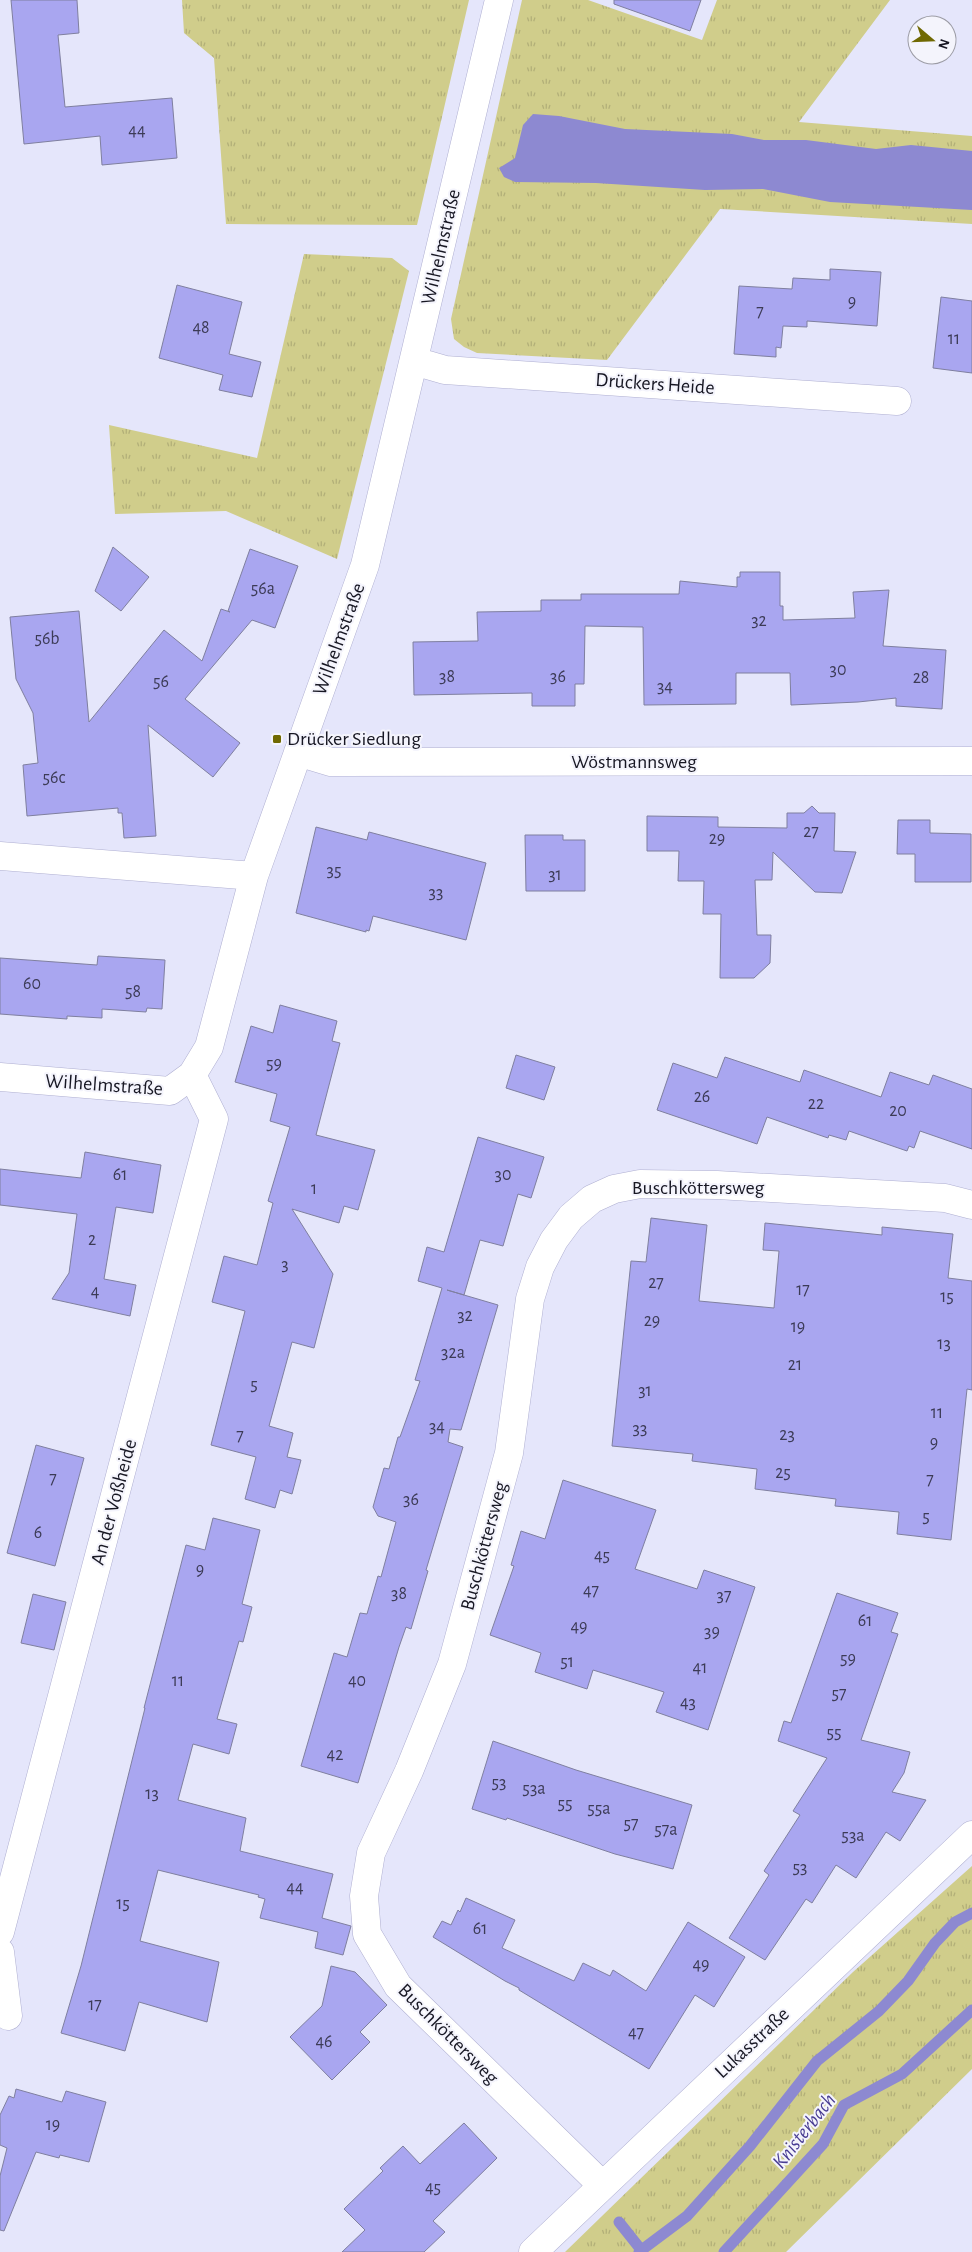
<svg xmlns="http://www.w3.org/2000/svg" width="972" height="2252" viewBox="0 0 972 2252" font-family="'Alegreya Sans',sans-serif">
	<defs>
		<pattern id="grass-tufts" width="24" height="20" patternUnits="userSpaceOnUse" patternTransform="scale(1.25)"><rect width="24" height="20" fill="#d0cd8b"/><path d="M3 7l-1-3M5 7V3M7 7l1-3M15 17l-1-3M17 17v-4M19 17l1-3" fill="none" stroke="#b2af78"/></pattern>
	</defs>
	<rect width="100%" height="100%" fill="#e5e6fb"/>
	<path fill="url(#grass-tufts)" d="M182 0H469L417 225 226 224 214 58 184 33Z
		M522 0H588L702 40 717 0H890L799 122 972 136V224L720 209 607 360 477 353 464 347 454 339 451 319Z
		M304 254 392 258 409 271 337 559 226 511 115 514 109 425 257 458Z
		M972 1866V2069L786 2252H565L853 1972Z"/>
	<path fill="#8d89d1" d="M533 114 559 116 625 129 732 134 764 140H806L876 149 911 145 972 151V210L830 202 763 189 705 190 596 183 515 182 504 177 499 168 515 158 523 125Z"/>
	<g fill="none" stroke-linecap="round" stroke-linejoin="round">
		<path stroke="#8d89d1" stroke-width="11" d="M619 2222 642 2251
			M639 2252 687 2216 750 2146 817 2061 879 2011 908 1981 935 1943 955 1922 972 1913
			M724 2252 823 2144 844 2105 902 2074 972 2010"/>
	</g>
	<path fill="#a9a6f0" stroke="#7f7f9f" d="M11 0H77L79 33 58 35 65 107 172 98 177 158 102 165 100 136 24 144Z
		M614 0H701L690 31 614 4Z
		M830 269 881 272 877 326 807 321V327L783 326 781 348 776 347V357L734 354 739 286 792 289 793 278 830 280Z
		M177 285 242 302 229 354 261 362 252 397 219 390 223 375 159 358Z
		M941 297 972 301V373L933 368Z
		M113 547 149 577 121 611 95 591Z
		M250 549 298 566 275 628 252 620 185 699 240 743 213 777 148 725 156 836 124 838 122 813H118V808L27 816 23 765 38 763 33 713 16 679 10 617 79 611 89 722 164 630 202 661 221 609 230 612 228 611Z
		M740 572H780V606H783V620L855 618 853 592 889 590 883 646 946 650 942 709 896 706V698L858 702 791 705 790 673H736V704L644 705 643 627 585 626 584 684H575V706H532V693L414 695 413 642 478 641 477 612 541 611V600H581V594H679L680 581 737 587V577H740Z
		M812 806 819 813H835L834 851 856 852 842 893 815 892 773 852 772 880H755L757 935H771L770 963 754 978H720L721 914H703L704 881H678L679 851H647V816L718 817V827L787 828V813H804Z
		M898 820H930V833L971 834V882H915V854H897Z
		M316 827 367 840 369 832 486 863 466 940 373 916 369 931 366 930V932L296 913Z
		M525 835H563V840H585V891H526Z
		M98 956 165 960 162 1009 147 1008 146 1012 102 1009V1018L67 1016V1019L0 1014V958L97 965Z
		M280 1005 337 1021 332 1041 340 1043 316 1135 375 1150 358 1210 344 1206 339 1223 292 1209 333 1274 314 1348 292 1342 269 1426 293 1433 287 1457 301 1460 292 1494 280 1490 275 1508 245 1499 256 1457 211 1445 245 1311 212 1302 224 1256 257 1265 273 1203 268 1201 290 1127 270 1121 277 1094 235 1082 251 1026 273 1033Z
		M516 1055 555 1067 544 1100 506 1088Z
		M725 1057 800 1082 804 1070 881 1097 890 1072 929 1085 933 1075 972 1089V1149L920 1131 914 1148 909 1146 907 1151 849 1131 846 1140 829 1135 828 1138 767 1117 757 1144 657 1110 673 1063 717 1078Z
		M478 1137 544 1157 531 1198 518 1194 503 1246 480 1240 464 1295 447 1290 498 1305 461 1430 450 1429 448 1442 463 1447 426 1570 428 1571 411 1629 406 1627 399 1647 358 1783 301 1766 334 1653 347 1657 360 1613 367 1614 378 1576 381 1577 396 1522 378 1516 373 1507 384 1468 389 1469 398 1437H400L420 1381 415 1380 442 1288 418 1281 427 1247 444 1252Z
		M85 1152 161 1165 153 1213 116 1207 104 1279 136 1285 130 1316 52 1299 69 1273 77 1214 0 1205V1169L81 1178Z
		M651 1218 707 1225 699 1301 774 1308 779 1251 763 1250 765 1223 882 1235V1227L953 1234 948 1278 972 1281V1390L967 1389 951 1540 897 1534 899 1512 835 1506 836 1499 755 1489 757 1469 692 1461 693 1454 612 1446 631 1261 646 1262Z
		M36 1445 84 1458 55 1566 7 1553Z
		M563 1480 656 1510 635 1569 697 1589 704 1570 755 1587 708 1730 656 1712 664 1692 593 1670 587 1689 535 1672 541 1653 490 1635 514 1566 511 1565 521 1531 545 1539Z
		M213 1518 260 1530 242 1604 252 1607 243 1642 239 1641 217 1719 237 1724 229 1754 193 1744 178 1800 246 1818 240 1851 333 1874 322 1918 351 1926 343 1955 315 1948 318 1932 260 1918 265 1899 258 1897 259 1895 158 1870 140 1941 219 1962 207 2022 139 2002 125 2051 61 2033 81 1966 145 1708H144L186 1545 205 1550Z
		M837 1593 898 1613 891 1632 898 1634 861 1740 910 1752 904 1773 892 1792 926 1800 900 1841 886 1832 856 1878 836 1865 812 1903 806 1899 765 1960 729 1938 769 1875 764 1871 800 1815 793 1811 827 1758 778 1741 784 1721 791 1723Z
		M33 1594 66 1602 54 1650 21 1643Z
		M493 1741 576 1770 692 1805 673 1869 615 1854 507 1818 506 1820 472 1809Z
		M466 1898 515 1920 502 1948 574 1981 583 1963 610 1976 613 1970 646 1991 688 1922 745 1957 714 2007 695 1995 649 2069 519 1990V1988L505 1981 433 1937 442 1921 451 1925 458 1910 460 1912Z
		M331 1966 355 1972 387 2005 360 2032 370 2042 332 2080 290 2037 322 2006Z
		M16 2089 62 2102 66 2091 106 2102 89 2162 60 2155 59 2158 36 2152 4 2231 0 2230V2176L7 2148 0 2145V2115L9 2096 14 2098Z
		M464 2123 497 2158 433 2221 445 2232 424 2252H342L365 2230 344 2209 383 2171 380 2168 403 2146 420 2164Z"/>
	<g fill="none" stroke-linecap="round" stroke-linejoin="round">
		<g stroke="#afafd1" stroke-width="29">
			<path id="minor" d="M414 361 445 370 897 401
				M298 752 331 762 972 761
				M0 856 254 876
				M0 1077 170 1091 192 1075 209 1047 254 876 365 565 499 0
				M0 1932 214 1119 192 1075
				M0 1952 8 2016
				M602 2185 398 1986 367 1934 364 1896 371 1853 409 1771 452 1664 509 1453 530 1299 540 1267 554 1240 571 1217 592 1199 614 1189 640 1184 717 1185 945 1198 972 1205
				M533 2252 972 1835"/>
		</g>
		<use href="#minor" stroke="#fff" stroke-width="28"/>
	</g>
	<rect fill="#706902" stroke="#f4f4fc" stroke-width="2" x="272" y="734" width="10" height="10" rx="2.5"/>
	<g text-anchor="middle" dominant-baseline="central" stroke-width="4" stroke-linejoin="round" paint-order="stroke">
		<g font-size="18" fill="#3c3b56">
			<text x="137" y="131">44</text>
			<text x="852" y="302">9</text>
			<text x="760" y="312">7</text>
			<text x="201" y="328">48</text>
			<text x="954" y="339">11</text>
			<text x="263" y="589">56a</text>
			<text x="759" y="621">32</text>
			<text x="47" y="639">56b</text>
			<text x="838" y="670">30</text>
			<text x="447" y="677">38</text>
			<text x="558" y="677">36</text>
			<text x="921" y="678">28</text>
			<text x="161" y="682">56</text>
			<text x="665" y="687">34</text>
			<text x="54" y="778">56c</text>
			<text x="811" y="832">27</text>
			<text x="717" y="839">29</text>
			<text x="334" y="871">35</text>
			<text x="555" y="875">31</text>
			<text x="436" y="893">33</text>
			<text x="32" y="984">60</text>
			<text x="133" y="992">58</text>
			<text x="274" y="1064">59</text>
			<text x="702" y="1097">26</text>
			<text x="816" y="1104">22</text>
			<text x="898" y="1111">20</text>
			<text x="120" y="1175">61</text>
			<text x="503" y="1175">30</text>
			<text x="314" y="1189">1</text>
			<text x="92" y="1240">2</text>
			<text x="285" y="1265">3</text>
			<text x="656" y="1283">27</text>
			<text x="803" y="1290">17</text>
			<text x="95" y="1292">4</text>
			<text x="947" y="1297">15</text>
			<text x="465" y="1316">32</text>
			<text x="652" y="1321">29</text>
			<text x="798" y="1327">19</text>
			<text x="944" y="1344">13</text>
			<text x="453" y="1353">32a</text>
			<text x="795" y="1365">21</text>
			<text x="254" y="1385">5</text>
			<text x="645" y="1391">31</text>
			<text x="937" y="1413">11</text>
			<text x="437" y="1427">34</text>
			<text x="640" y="1429">33</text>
			<text x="787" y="1435">23</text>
			<text x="240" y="1436">7</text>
			<text x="934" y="1443">9</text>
			<text x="783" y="1473">25</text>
			<text x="53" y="1479">7</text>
			<text x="930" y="1480">7</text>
			<text x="411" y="1500">36</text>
			<text x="926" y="1517">5</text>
			<text x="38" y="1533">6</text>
			<text x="602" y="1556">45</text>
			<text x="200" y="1570">9</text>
			<text x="591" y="1591">47</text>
			<text x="399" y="1594">38</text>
			<text x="724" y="1596">37</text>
			<text x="865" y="1621">61</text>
			<text x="579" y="1627">49</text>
			<text x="712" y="1632">39</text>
			<text x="848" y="1659">59</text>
			<text x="567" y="1662">51</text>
			<text x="700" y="1668">41</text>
			<text x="178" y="1681">11</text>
			<text x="357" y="1681">40</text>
			<text x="839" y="1694">57</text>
			<text x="688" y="1703">43</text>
			<text x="834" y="1733">55</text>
			<text x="335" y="1755">42</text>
			<text x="499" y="1783">53</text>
			<text x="534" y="1789">53a</text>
			<text x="152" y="1794">13</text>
			<text x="565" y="1804">55</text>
			<text x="599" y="1809">55a</text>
			<text x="631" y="1824">57</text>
			<text x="666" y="1830">57a</text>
			<text x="853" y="1836">53a</text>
			<text x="800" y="1868">53</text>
			<text x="295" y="1888">44</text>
			<text x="123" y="1904">15</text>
			<text x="480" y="1929">61</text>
			<text x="701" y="1965">49</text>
			<text x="95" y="2005">17</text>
			<text x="636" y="2033">47</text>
			<text x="324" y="2042">46</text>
			<text x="53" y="2125">19</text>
			<text x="433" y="2188">45</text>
		</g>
		<g font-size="20" fill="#171723" stroke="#f4f4fc">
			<text transform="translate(441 247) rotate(-77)">Wilhelmstraße</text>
			<text transform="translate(655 384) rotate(4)">Drückers Heide</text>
			<text transform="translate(339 639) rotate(-70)">Wilhelmstraße</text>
			<text x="634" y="762">Wöstmannsweg</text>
			<text transform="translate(104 1085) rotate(4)">Wilhelmstraße</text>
			<text x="698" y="1188">Buschköttersweg</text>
			<text transform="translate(114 1502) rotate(-75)">An der Voßheide</text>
			<text transform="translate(484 1546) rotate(-75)">Buschköttersweg</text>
			<text transform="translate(448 2034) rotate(45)">Buschköttersweg</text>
			<text transform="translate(752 2043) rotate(-43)">Lukasstraße</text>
		</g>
		<g font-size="20" fill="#171723" stroke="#f4f4fc" text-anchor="start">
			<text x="287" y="739">Drücker Siedlung</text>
		</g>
		<g font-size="21" font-style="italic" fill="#493d93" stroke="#f4f4fc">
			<text transform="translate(804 2131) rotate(-52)">Knisterbach</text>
		</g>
	</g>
	<g transform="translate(932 40) rotate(109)"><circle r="24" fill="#f4f4fc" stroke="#9c9ca5"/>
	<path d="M0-4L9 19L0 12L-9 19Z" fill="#706902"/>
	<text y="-8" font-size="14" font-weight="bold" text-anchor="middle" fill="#171723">N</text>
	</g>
</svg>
